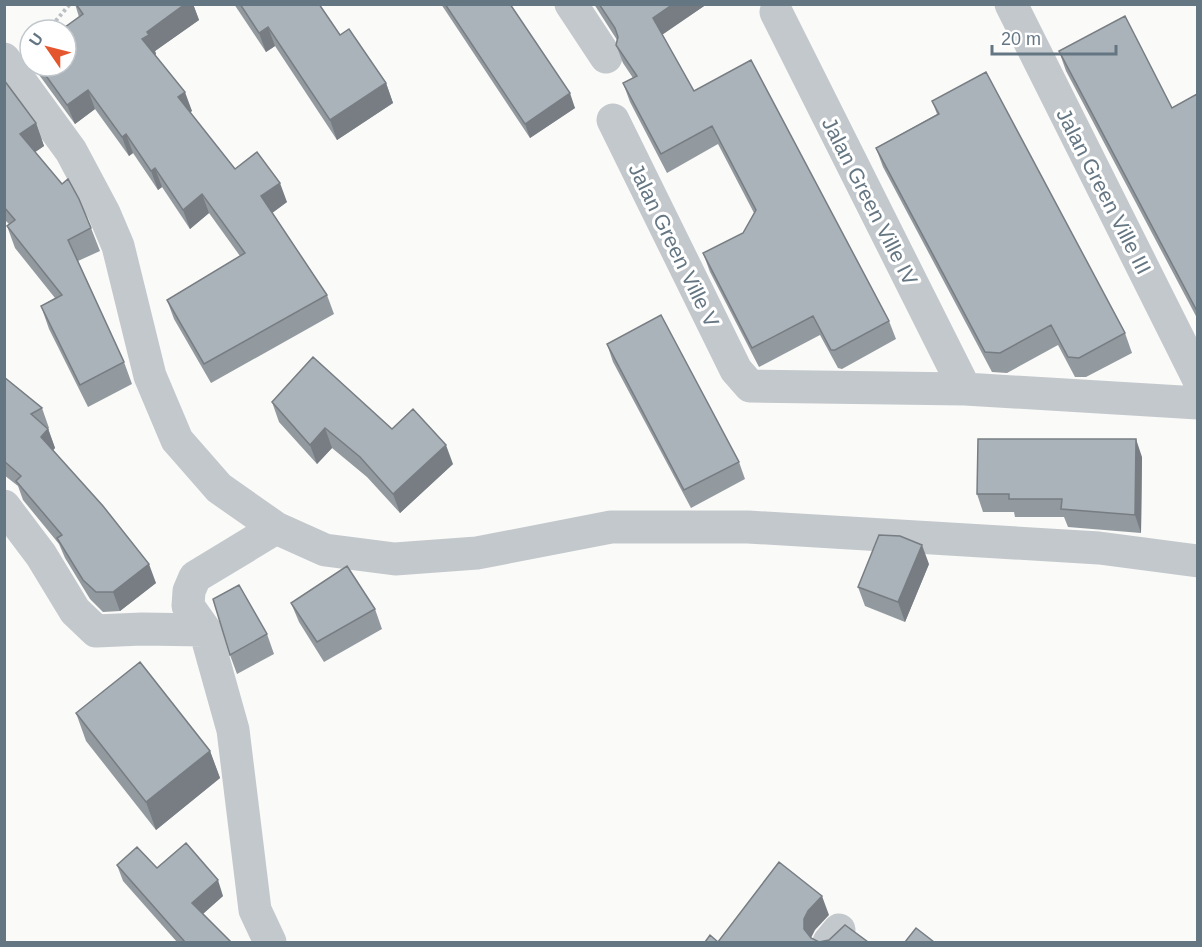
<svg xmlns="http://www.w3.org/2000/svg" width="1202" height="947" viewBox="0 0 1202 947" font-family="Helvetica,sans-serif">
	<rect width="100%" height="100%" fill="#fafaf8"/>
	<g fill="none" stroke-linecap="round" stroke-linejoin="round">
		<path stroke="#bbbfc2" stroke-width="4" stroke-dasharray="3 3" stroke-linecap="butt" d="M48 30 70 4"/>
		<path stroke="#c3c8cc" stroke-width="33" d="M571 4 606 57
			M1011 4 1198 378
			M776 12 965 389
			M4 59 71 151 104 213 118 246 150 376 177 440 219 488 276 528 325 550 395 559 477 553 611 527H748L1099 548 1198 561
			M613 120 736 370 750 386 965 389 1198 403
			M4 506 41 555 75 611 96 631 142 629 205 630
			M270 942 255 910 233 730 205 630 188 606 189 591 195 577 276 528
			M829 942 839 930"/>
	</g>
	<path fill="#929a9f" d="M75 4H193L199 20 155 51 156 54 155 55 192 111 190 112 235 169 287 202 272 213 327 295 334 314 211 383 174 319 167 300 240 256 209 213 190 229 162 187 158 190 133 153 129 156 95 109 75 124 37 72 35 66H66L79 17Z
		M234 4H319L340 35 386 83 393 103 337 140 275 46 266 52Z
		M441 4H510L575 108 530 138Z
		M594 4H707L662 35 694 91 889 321 896 339 842 369 838 368 820 335 759 367 710 272 703 253 743 233 754 213 718 144 667 173 630 102 623 83 633 78 623 63 616 45 617 40Z
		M1059 51 1172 108 1197 94V318L1066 71Z
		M4 80 36 123 44 146 35 152 91 228 100 251 78 261 124 362 132 384 88 407 49 329 41 306 55 298 15 248 7 226 9 224 4 219Z
		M932 101 1125 333 1132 353 1086 377H1075L1058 345 1007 373 992 372 883 167 876 148 937 114Z
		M607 344 739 462 745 479 691 508 613 362Z
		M4 377 42 408 49 428H48L55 448 53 450 156 583 120 611 103 612 90 599 65 558 59 544 23 500 18 486 4 475Z
		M272 402 392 429 453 464 400 513 367 477 332 448 317 464 279 422Z
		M1142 457 1141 533 1068 527 1064 517H1015L1014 512H983L977 494Z
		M929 564 905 622 865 606 858 587Z
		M291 603 375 609 382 629 324 662 299 622Z
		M267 634 274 654 237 674 230 655Z
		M76 713 210 751 220 778 156 830 86 741Z
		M117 865 157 868 223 896 203 914 231 942H177L123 881Z"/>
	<path fill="#777d82" d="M185 4H193L199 20 155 51 156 54 150 59 142 39 147 32Z
		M673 4H707L660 36 653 18Z
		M268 27 275 46 266 52 259 33Z
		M386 83 393 103 337 140 330 120Z
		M88 90 95 109 75 124 67 105Z
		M185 92 192 111 185 116 178 97Z
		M570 93 575 108 530 138 525 124Z
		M36 123 44 146 28 157 20 134Z
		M126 134 133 153 129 156 122 137Z
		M155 168 162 187 158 190 151 171Z
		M280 183 287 202 268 216 261 196Z
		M202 194 209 213 190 229 183 210Z
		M325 428 332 448 317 464 310 445Z
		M48 429 55 448 48 456 41 437Z
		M1136 439 1142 457 1141 533 1135 515Z
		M446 445 453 464 400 513 393 494Z
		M922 545 929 564 905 622 898 602Z
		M149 564 156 583 120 611 113 592Z
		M210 751 220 778 156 830 146 802Z
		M218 880 223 896 197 919 192 903Z
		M822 896 829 915 815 930 811 938 804 929V919L808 911Z"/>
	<path fill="#aab3b9" stroke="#777d82" stroke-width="1.5" d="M76 4H185L147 32 149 35 142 39 185 92 178 97 235 169 257 152 280 183 261 196 327 295 204 364 167 300 245 253 202 194 183 210 155 168 151 171 126 134 122 137 88 90 67 105 39 66H66V30H61L83 14Z
		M240 4H319L340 35 349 29 386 83 330 120 268 27 259 33Z
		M445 4H510L570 93 525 124Z
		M599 4H673L653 18 694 91 751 60 889 321 835 350H831L813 316 752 348 703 253 743 233 756 210 712 126 661 154 623 83 637 76 616 45 618 37 615 28Z
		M1125 16 1172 108 1197 94V311L1059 51Z
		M986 72 1125 333 1079 358 1068 357 1051 325 1000 353 985 352 876 148 939 114 932 101Z
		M4 80 36 123 20 134 62 184 68 179 79 199 91 228 68 240 124 362 80 385 41 306 62 295 7 226 15 220 4 207Z
		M661 315 739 462 684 490 607 344Z
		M313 357 392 429 413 409 446 445 393 494 360 457 325 428 310 445 272 402Z
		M4 377 42 408 31 414 48 429 41 437 103 506 149 564 113 592H96L83 580 57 538 62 535 16 481 21 476 4 461Z
		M978 439H1136L1135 515 1061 509 1062 499H1009V494H977Z
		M879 535 900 536 922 545 898 602 858 587Z
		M347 566 375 609 317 642 291 603Z
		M239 585 267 634 230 655 213 599Z
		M140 662 210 751 146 802 76 713Z
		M186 843 218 880 192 903 231 942H185L117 865 137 847 157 868Z
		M779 862 822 896 808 911 804 919V929L811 938 819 942 829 940 845 925 868 942H705L710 935 718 942Z
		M916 928 934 942H905Z"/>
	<g text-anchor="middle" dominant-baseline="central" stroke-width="6" stroke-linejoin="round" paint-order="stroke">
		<g font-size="21" fill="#657683" stroke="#fff">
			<text transform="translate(1104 191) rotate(63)">Jalan Green Ville III</text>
			<text transform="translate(870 201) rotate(63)">Jalan Green Ville IV</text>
			<text transform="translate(674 245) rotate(64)">Jalan Green Ville V</text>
		</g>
	</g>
	<rect width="1202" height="947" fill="none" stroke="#657683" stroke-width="12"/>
	<g transform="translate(48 48) rotate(305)"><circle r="28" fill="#ffffff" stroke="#c1c8cd" stroke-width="1.5"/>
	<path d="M0-4.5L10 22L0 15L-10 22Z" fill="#e4572e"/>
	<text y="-9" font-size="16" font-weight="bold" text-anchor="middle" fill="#657683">U</text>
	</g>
	<path d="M992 45v9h124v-9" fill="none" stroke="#657683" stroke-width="3"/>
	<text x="1001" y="45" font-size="18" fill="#657683" stroke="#ffffff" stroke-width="4.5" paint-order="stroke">20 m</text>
</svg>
